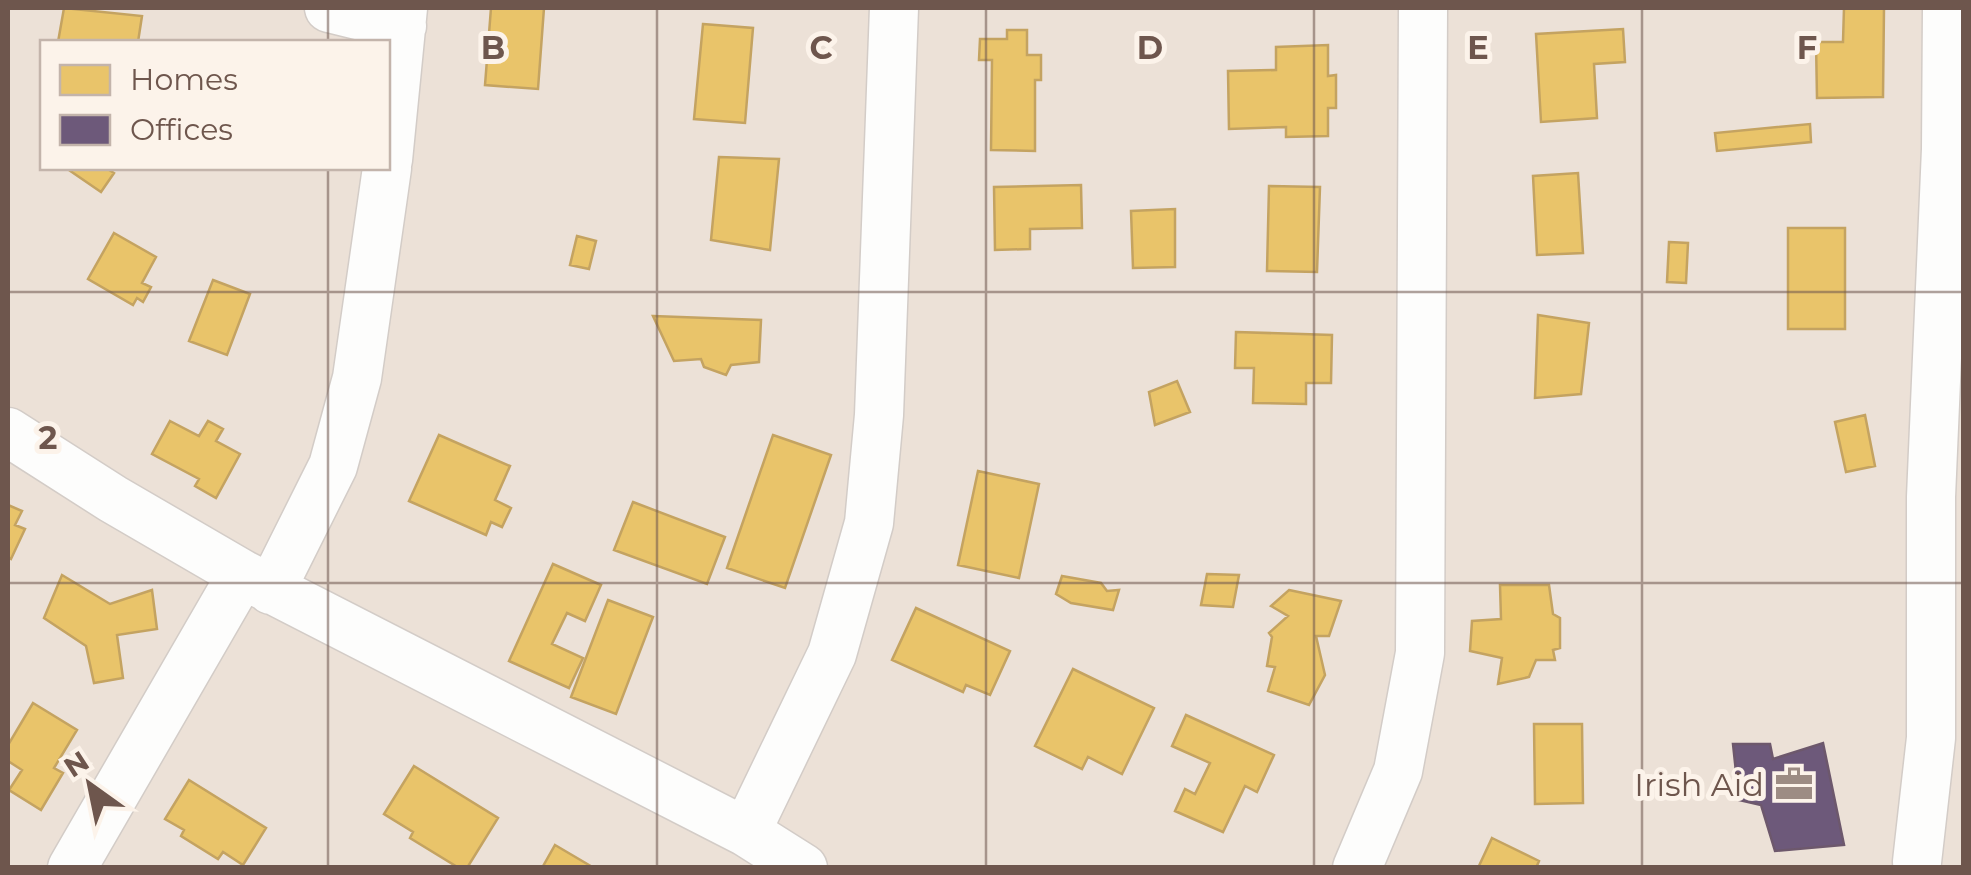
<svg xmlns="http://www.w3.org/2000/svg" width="1971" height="875" viewBox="0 0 1971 875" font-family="Montserrat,sans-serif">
	<rect width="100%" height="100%" fill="#f4efe9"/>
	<path fill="#ece1d7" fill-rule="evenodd" d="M8 8H1963V867H8ZM42 42H388V168H42Z"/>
	<path fill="#e9c46a" stroke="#c4a361" stroke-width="2.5" d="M64 8 142 16 138 42H58Z
		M491 8H544L538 89 485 85Z
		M1844 8H1884L1883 97 1817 98 1816 42H1843Z
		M703 24 753 28 745 123 694 119Z
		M1623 29 1625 62 1594 64 1597 118 1541 122 1536 34Z
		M1007 30H1027V55H1041V80H1035V151L991 150 992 60H979L980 39H1007Z
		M1328 45V76L1336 75V108H1328V136L1286 137V127L1229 129 1228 71 1276 70V47Z
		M1810 124 1811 142 1717 151 1715 133Z
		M719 157 779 159 770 250 711 240Z
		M66 168H106L114 173 101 192Z
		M1578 173 1583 253 1537 255 1533 176Z
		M1081 185 1082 228 1030 229V249L995 250 994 187Z
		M1269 186 1320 187 1317 272 1267 271Z
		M1175 209V267L1133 268 1131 211Z
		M1788 228H1845V329H1788Z
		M114 233 156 257 142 283 151 287 143 302 137 298 133 305 88 279Z
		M577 236 596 241 589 269 570 265Z
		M1669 242 1688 243 1686 283 1667 282Z
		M213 280 250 294 227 355 189 341Z
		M1538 315 1589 323 1581 394 1535 398Z
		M653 316 761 320 759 362 731 365 726 375 704 367 701 359 674 361Z
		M1236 332 1332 335 1331 383H1306V404L1253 403 1254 368H1235Z
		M1177 381 1190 412 1155 425 1149 392Z
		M1865 415 1875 466 1846 472 1835 422Z
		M170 421 199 436 208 421 223 429 216 441 240 454 216 498 195 486 199 479 152 454Z
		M439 435 510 466 495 500 511 508 502 527 491 522 486 535 409 501Z
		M773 435 831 455 785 588 727 568Z
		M978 471 1039 484 1019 578 958 565Z
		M633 502 725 537 707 584 614 550Z
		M8 505 22 511 15 525 25 529 11 559 8 557Z
		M553 564 601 585 585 621 567 613 552 644 583 658 569 688 509 661Z
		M1207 574 1239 575 1233 607 1201 605Z
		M62 575 110 604 152 590 157 629 117 635 123 678 94 683 86 646 44 618Z
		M1062 576 1101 583 1107 591 1119 590 1113 610 1071 603 1056 594Z
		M1500 585H1549L1553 614 1560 618V648L1553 650 1555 660H1536L1529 677 1498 684 1502 658 1470 651 1472 621 1501 619Z
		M1289 590 1341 601 1329 636H1316L1325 675 1309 705 1268 691 1275 667 1267 666 1272 637 1269 633 1288 616 1271 606Z
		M608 600 653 617 616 714 571 697Z
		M916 608 1010 651 990 695 966 685 963 692 892 660Z
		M1073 669 1154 708 1122 774 1088 757 1082 769 1035 746Z
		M33 703 77 730 54 768 63 773 41 810 9 790 22 770 8 761V745Z
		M1186 715 1274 755 1257 792 1245 786 1223 832 1175 811 1185 789 1195 794 1210 763 1172 746Z
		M1534 724H1582L1583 803 1535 804Z
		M414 766 498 818 467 868H459L410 838 413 832 384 814Z
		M189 780 266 828 243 865 223 852 218 859 181 836 184 830 165 819Z
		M1492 838 1539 861 1536 868H1478Z
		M555 845 594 868H542Z"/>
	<path fill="#6d597a" stroke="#6d586c" stroke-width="2.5" d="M1823 743 1844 845 1775 851 1761 805 1739 800 1733 744H1770L1773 759Z"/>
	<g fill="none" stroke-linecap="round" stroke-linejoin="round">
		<g stroke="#d3ccc7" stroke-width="51">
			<path id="minor" d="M329 8 402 26
				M388 160 403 8
				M8 432 113 499 242 574 746 832 803 868
				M271 590 333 466 357 378 387 168
				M746 832 832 654 869 523 879 415 894 8
				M1917 862 1931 738V497L1946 149 1947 8
				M72 868 242 574
				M1357 868 1398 771 1420 653 1423 8"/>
		</g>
		<use href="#minor" stroke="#fdfdfc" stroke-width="48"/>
	</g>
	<path fill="none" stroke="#6e564d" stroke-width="2.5" stroke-opacity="0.55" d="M328 8V42M657 8V868M986 8V868M1314 8V868M1642 8V868M328 168V868M8 292H1964M8 583H1964"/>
	<defs>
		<g id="office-bare" transform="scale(3)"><path d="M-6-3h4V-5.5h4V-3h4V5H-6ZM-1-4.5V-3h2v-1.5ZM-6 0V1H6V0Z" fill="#9d8c84" stroke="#fcf3ea" stroke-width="2.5" paint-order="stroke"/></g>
	</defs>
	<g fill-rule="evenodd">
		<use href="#office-bare" x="1794" y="784"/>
	</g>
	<g text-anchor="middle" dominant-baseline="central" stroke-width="10" stroke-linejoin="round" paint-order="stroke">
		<g font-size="32" fill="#6e564d" stroke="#fcf3ea" text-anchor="end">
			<text x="1764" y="784">Irish Aid</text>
		</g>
	</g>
	<g font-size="32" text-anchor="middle" font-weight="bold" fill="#6e564d" stroke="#fcf3ea" stroke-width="10" stroke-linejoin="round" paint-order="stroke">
		<text x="493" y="59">B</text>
		<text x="821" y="59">C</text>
		<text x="1150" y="59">D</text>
		<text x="1478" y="59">E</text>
		<text x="1807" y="59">F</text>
		<text x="48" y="449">2</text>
	</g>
	<rect width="1971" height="875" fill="none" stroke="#6e564d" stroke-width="20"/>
	<rect x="40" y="40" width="350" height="130" fill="#fcf3ea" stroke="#c3b4ab" stroke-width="2.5"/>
	<rect x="60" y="65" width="50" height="30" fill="#e9c46a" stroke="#c3b4ab" stroke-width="2.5"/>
	<text x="130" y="90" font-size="30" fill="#6e564d">Homes</text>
	<rect x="60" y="115" width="50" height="30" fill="#6d597a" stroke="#c3b4ab" stroke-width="2.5"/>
	<text x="130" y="140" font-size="30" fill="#6e564d">Offices</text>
	<g transform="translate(90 785) rotate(327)" stroke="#fcf3ea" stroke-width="8" paint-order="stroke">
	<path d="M0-8L18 38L0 25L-18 38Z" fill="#6e564d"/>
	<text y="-15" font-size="28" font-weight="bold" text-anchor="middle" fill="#6e564d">N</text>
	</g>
</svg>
